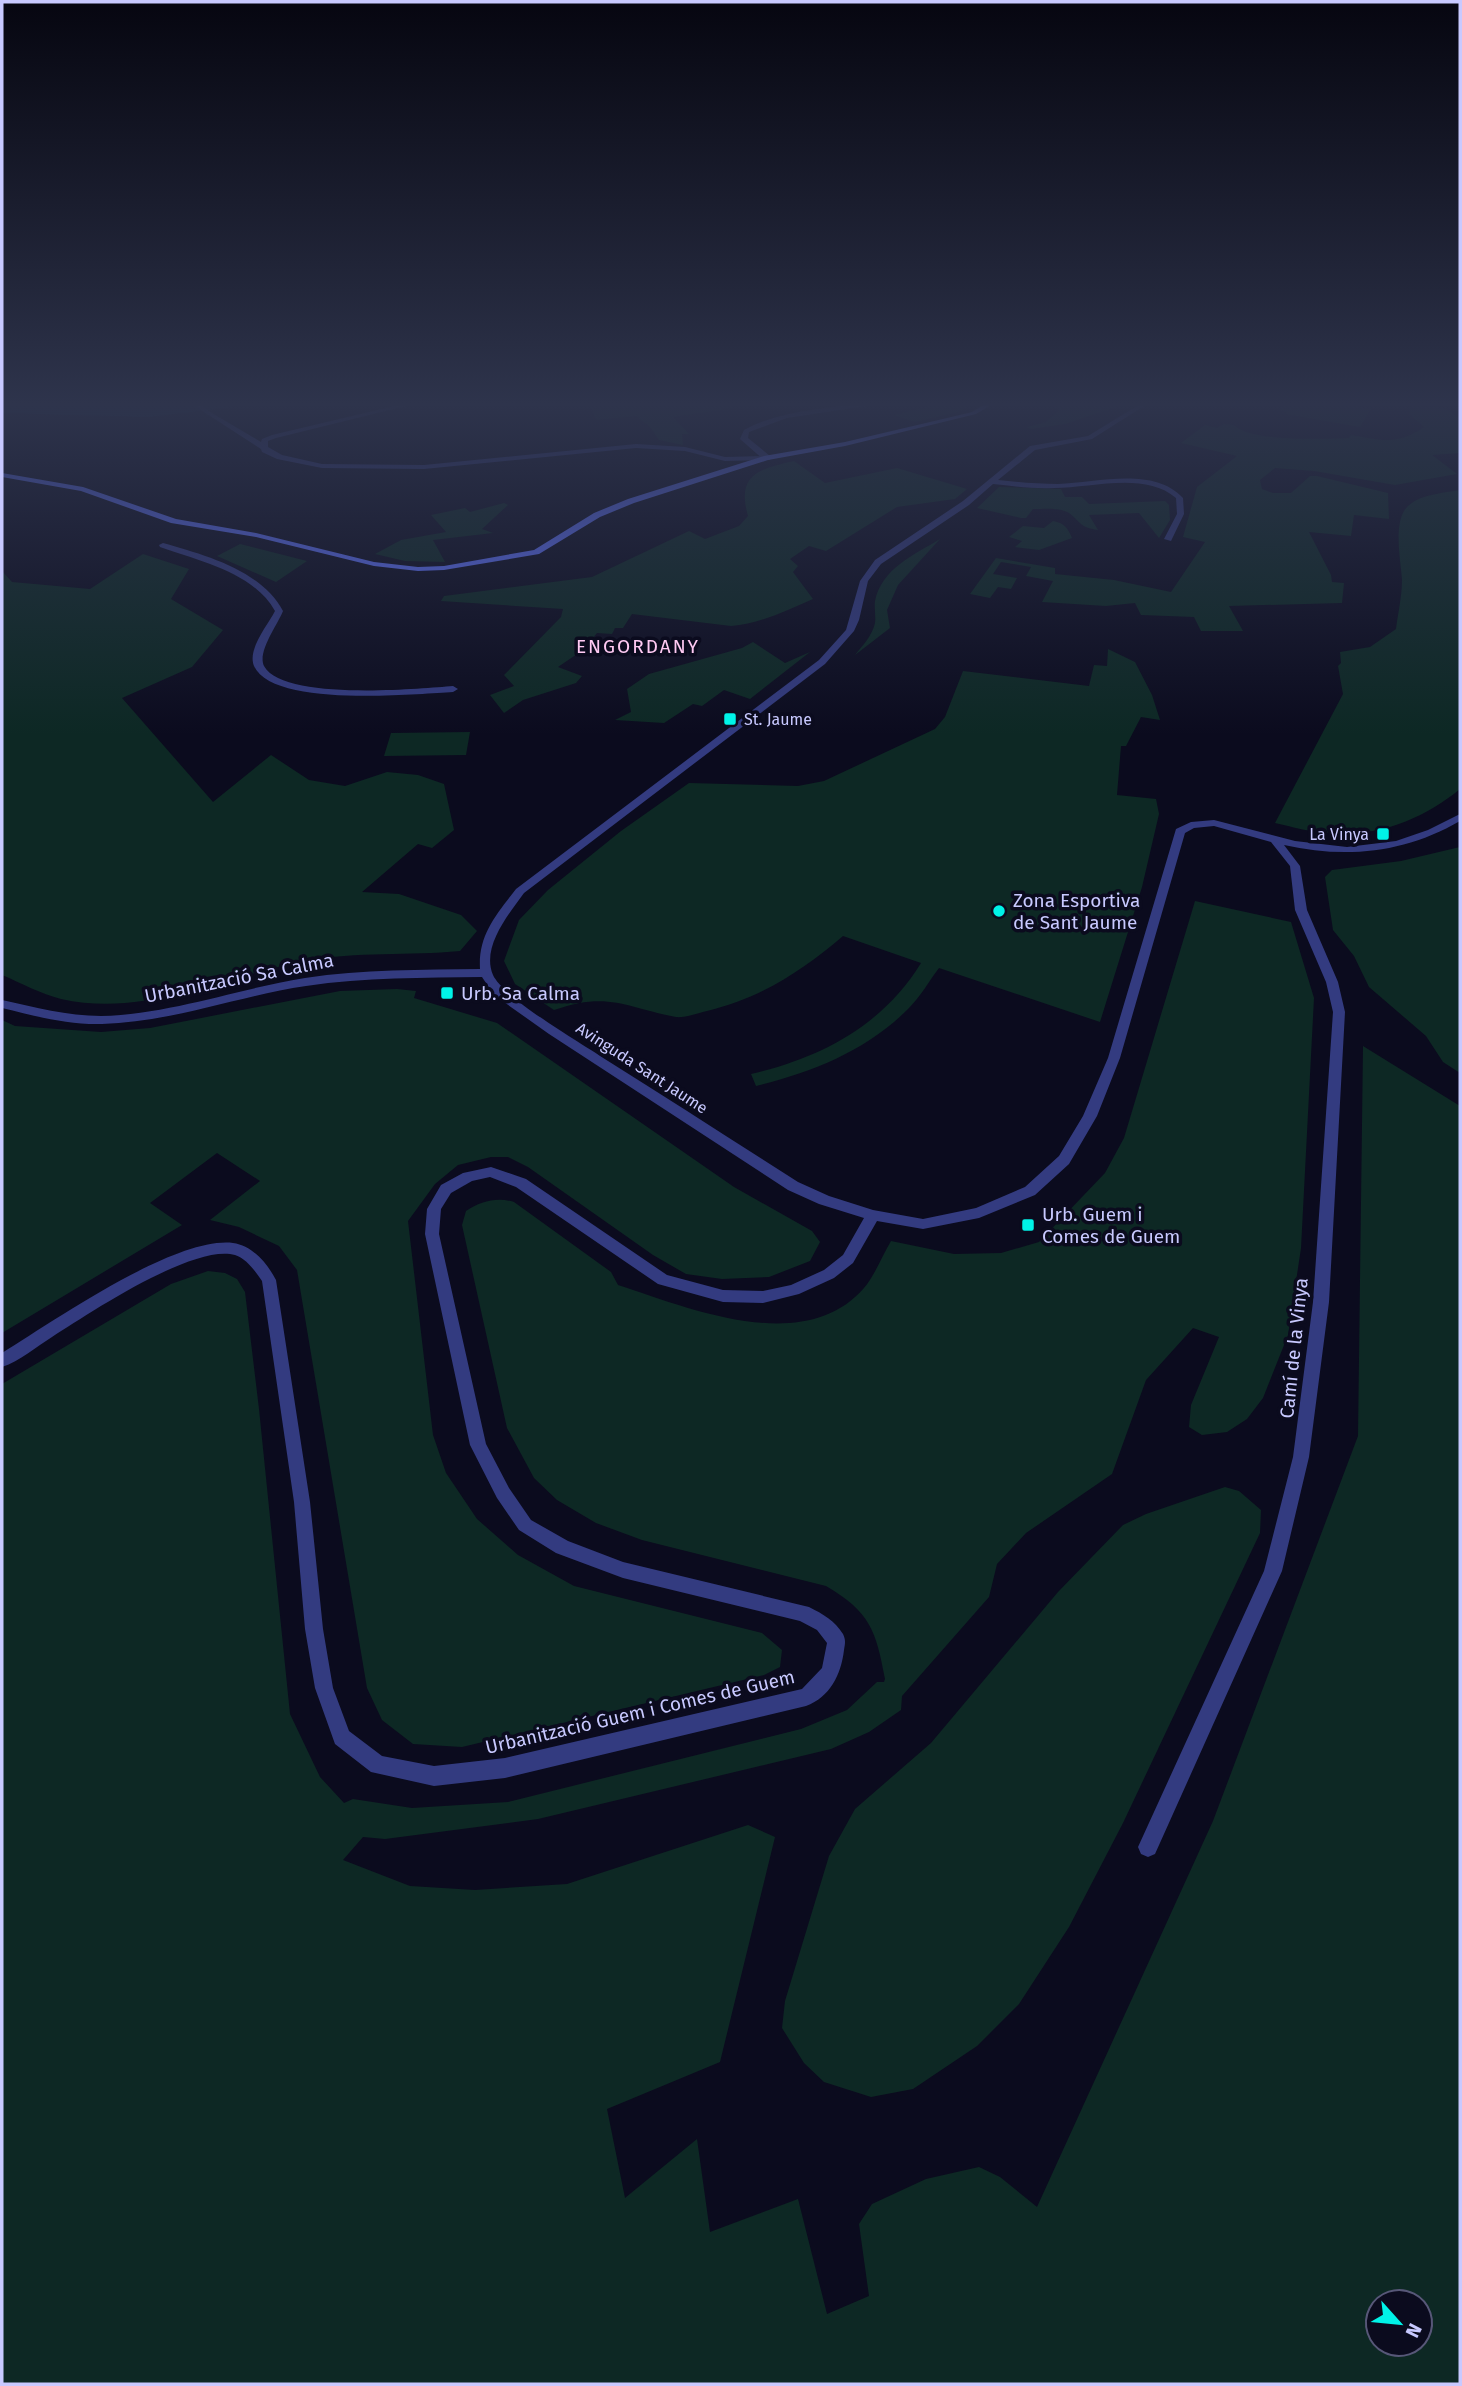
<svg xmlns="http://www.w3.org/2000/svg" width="1462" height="2386" viewBox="0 0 1462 2386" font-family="'Fira Sans',sans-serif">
	<rect width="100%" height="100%" fill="#0b0b1e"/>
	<path fill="#0d2824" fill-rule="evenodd" d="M588 401H745L726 409 673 417 689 434H682L683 445 659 440 650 427 636 416 596 420Z
		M951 401H977L958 412 915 422 894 415Z
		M1064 401H1107L1125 404 1065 424 1031 429 1027 427 1046 422 1059 410 1056 408Z
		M1279 401H1332V403L1371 409 1360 427 1285 414 1286 412 1279 411 1283 404 1278 403Z
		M1412 406 1444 408 1460 418V453L1432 455 1457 474 1395 485 1314 471 1275 468 1260 480 1262 489 1273 493H1291L1310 476H1317L1388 493 1389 519 1354 515 1351 536 1309 532 1331 575 1332 582 1344 583 1342 603 1229 606 1243 631H1201L1194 617 1141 615 1135 603 1106 606 1042 602 1053 581 1026 576 1031 567 1001 562 993 574 1017 578 1011 589 998 587 990 598 970 594 996 558 1055 568V574L1114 580 1171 592 1205 542 1183 537 1197 487 1237 456 1181 443 1205 425 1217 428 1224 424 1234 425C1250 442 1325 439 1349 438L1351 435C1383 440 1396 446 1424 427L1409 414Z
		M794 461 825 483 897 468 967 489 955 499 897 507 826 551 809 546 790 559 798 566 793 572 813 599C787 610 760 624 731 626L632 614 623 628H615L612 634 597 633 583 650 558 667 582 676 576 683 523 700 504 713 490 695 514 686 504 675 561 617 563 609 441 601 444 596 592 577 689 531 705 539 739 526 748 516C736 474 759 469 794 461Z
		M999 487 1061 489 1065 497H1082L1089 504 1165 501 1169 505 1170 520 1159 538 1139 513 1089 515 1098 530C1079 527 1082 523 1069 513 1059 507 1044 509 1033 509L1026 518H1021L977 508Z
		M1460 490V789C1424 819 1376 838 1328 833 1311 832 1292 827 1275 823L1343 694 1338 666 1341 663 1340 652 1370 647 1396 629C1398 613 1402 596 1402 580 1401 561 1392 521 1408 506 1421 494 1444 493 1460 490Z
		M504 503 508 505 482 529 493 533 433 540 445 562 405 561 375 554 401 540 446 532 431 515 465 508 470 512Z
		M1053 521C1064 523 1068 528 1072 538L1039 550 1015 547 1022 541 1009 537 1023 526 1044 528Z
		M940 539 898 585 887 610 890 628 855 655C863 645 872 636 875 623 876 616 874 608 875 601 882 568 914 555 940 539Z
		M240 544 307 561 276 582 217 556Z
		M143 554 189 569 171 599 223 630 192 667 122 698 213 802 271 755 309 780 345 786 387 772 418 775 444 784 454 830 432 848 418 844 362 892 399 894 461 915 477 931 460 951C409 956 357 951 306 961 224 976 146 1018 61 999 41 994 21 983 2 975V571L12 582 90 589Z
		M753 642 785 663 810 652 750 699 724 690 702 706 693 704 664 723 615 720 631 712 627 689 649 674 742 648Z
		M1108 649 1135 662 1152 695 1160 720 1141 717 1126 746H1121L1117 795 1156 799 1159 814 1142 887 1100 1022 939 968C929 981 921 996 909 1008 868 1050 813 1072 756 1086L751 1074C821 1058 883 1025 921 963L843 936C802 971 761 998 707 1011 698 1013 685 1018 676 1017 625 1007 608 991 554 1010L515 984 504 961 519 920 548 890 621 831 689 783 798 786 824 781 935 729 945 717 963 671 1089 686 1094 665 1107 666Z
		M470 732 466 755 384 756 391 733Z
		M1460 847V1073L1443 1062 1426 1036 1369 987 1354 956 1333 930 1325 877 1332 870 1401 861Z
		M1195 901 1291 922 1314 998 1301 1248 1288 1335 1263 1398 1247 1419 1227 1432 1202 1435 1189 1427 1191 1405 1219 1337 1193 1328 1146 1380 1112 1474 1026 1533 997 1564 989 1597 902 1696 901 1710 869 1732 831 1749 538 1819 385 1839 363 1837 343 1860 410 1886 475 1890 567 1884 748 1825 775 1837 720 2062 607 2109 625 2198 697 2139 710 2232 798 2199 827 2314 869 2296 859 2224 872 2204 926 2179 979 2167 1000 2177 1037 2207 1213 1821 1358 1436 1363 1046 1460 1106V2384H2V1384L171 1284 208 1271 225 1273 237 1279 245 1292 259 1409 290 1714 320 1777 344 1803 353 1799 412 1808 508 1802 801 1729 847 1710 877 1682H884L885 1679C876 1630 870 1612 826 1586L642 1540 596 1523 557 1500 534 1478 507 1428 462 1225 466 1211C481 1201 497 1197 514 1202L611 1272 618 1285C689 1308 804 1357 864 1288 875 1275 882 1256 891 1241L954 1254 1001 1253 1039 1242 1105 1173 1124 1138ZM1378 2302H1420V2344H1378Z
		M397 989 416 991 414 998 497 1023 734 1187 812 1231 820 1242 810 1261 769 1277 722 1279 686 1274 653 1255 528 1167 508 1157H491L458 1165 435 1184 408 1221 433 1435 446 1473 477 1519 518 1555 574 1586 762 1633 782 1650 780 1667 764 1675 462 1747 413 1744 382 1720 367 1688 297 1270 279 1246 239 1227 210 1220 260 1181 217 1153 150 1203 182 1225 2 1333V1020L15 1026 101 1032 150 1028 340 991Z
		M1225 1487 1239 1491 1261 1510 1260 1533 1123 1823 1069 1927 1019 2004 977 2046 913 2089 871 2097 824 2082 804 2063 782 2028 785 2001 829 1856 855 1809 931 1743 1058 1592 1123 1525 1146 1514Z"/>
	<path fill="#092844" d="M2 401H253L224 408 149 417 2 413Z"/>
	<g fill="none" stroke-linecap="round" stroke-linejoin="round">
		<path fill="#333b80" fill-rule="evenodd" d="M189 401H196L213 414 208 415Z
			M1145 401H1152L1092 439 1035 450 998 480C1018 482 1038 484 1058 484 1097 483 1153 466 1183 498L1184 514 1171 541 1164 539 1177 514 1176 498C1145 471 1091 488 1054 488 1033 489 1013 486 993 484L969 505 881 564 868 581 859 620 854 631 825 664 524 893C509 914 481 947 493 975 504 999 583 1044 608 1061 672 1101 735 1142 798 1182L829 1196 873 1210 923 1219 976 1208 1025 1187 1059 1156 1083 1116 1108 1058 1176 829 1191 822 1214 820 1295 841 1347 847 1396 841 1428 830 1460 814V821C1405 853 1346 859 1284 845L1300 866 1307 910 1338 982 1345 1012 1329 1302 1309 1457 1282 1571 1155 1854 1148 1857 1141 1854 1138 1847 1264 1571 1293 1457 1313 1302 1333 1012 1326 982 1295 910 1290 866 1271 842 1214 826 1194 828 1185 833 1120 1058 1097 1116 1069 1164 1035 1195 979 1218 923 1229 877 1221 853 1263 834 1278 799 1294 763 1303 723 1302 658 1284 516 1187 490 1177 472 1181 451 1193 441 1209 439 1234 486 1444 509 1488 531 1520 568 1541 623 1562 809 1607C823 1614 835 1621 843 1634 846 1640 845 1644 844 1650 841 1675 830 1697 806 1706L505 1778 434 1786 371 1772 335 1744 315 1688 305 1629 294 1502 262 1281C255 1271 247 1259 235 1255 194 1243 88 1314 52 1337 36 1347 20 1361 2 1367V1353C52 1322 175 1236 233 1243 253 1246 267 1263 276 1280L310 1502 323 1629 333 1688 349 1731 382 1756 434 1766 505 1758 802 1689 822 1668 827 1643 817 1630 800 1621 623 1578 556 1553 519 1530 497 1498 470 1445 425 1234 427 1209 441 1185 463 1173 491 1167 526 1179 667 1275 723 1290 763 1291 791 1285 824 1270 843 1255 864 1218 819 1204 788 1190 549 1034 494 995 482 977C424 978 365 977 306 986 238 996 172 1022 102 1024 68 1025 35 1016 2 1008V1000C35 1007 67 1016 101 1016 171 1014 237 989 305 978 363 969 422 970 480 969 478 935 496 915 516 889L819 660 846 630 860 581 875 560 963 501 1030 446 1088 436Z
			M864 403 866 406 787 418 749 432 748 438 770 456V460H764L740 439 744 430C781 410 823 409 864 403Z
			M163 543C205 555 261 570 283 611 278 624 257 652 264 666 283 701 417 689 453 686L458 689 453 692C414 694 273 708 254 666 247 649 268 625 275 611 253 572 199 561 160 547L159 545Z"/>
		<path fill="#333b80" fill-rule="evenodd" d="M415 401H426L276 438 268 441V447L282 455 322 464 424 465 636 444 685 447 725 457 767 456 771 458 767 460 725 461 685 451 636 448 424 469 322 468 277 459 262 452 261 449 207 414 212 413 261 442 262 439 272 435Z"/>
		<path fill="#5f72ff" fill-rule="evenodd" d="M990 401H998L976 414 845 446 768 460 634 503 600 517 539 554 444 570 418 571 374 566 256 537 171 523 81 491 2 477V473L83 487 176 519 256 533 374 562 418 567 444 566 534 550 594 513 628 499 764 456 845 442 947 418 972 412Z"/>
	</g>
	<linearGradient id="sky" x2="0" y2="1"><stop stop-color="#060610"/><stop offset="0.55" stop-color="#2e344c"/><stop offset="1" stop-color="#2e344c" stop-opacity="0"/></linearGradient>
	<rect width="1462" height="735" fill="url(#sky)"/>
	<g fill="#00f3e8" stroke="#0b0b1e" stroke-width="2.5">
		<rect x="723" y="712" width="14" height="14" rx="3.5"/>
		<rect x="1376" y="827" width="14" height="14" rx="3.5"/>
		<circle cx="999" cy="911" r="7"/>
		<rect x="440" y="986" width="14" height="14" rx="3.5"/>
		<rect x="1021" y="1218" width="14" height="14" rx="3.5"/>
	</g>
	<g text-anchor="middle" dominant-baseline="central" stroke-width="7" stroke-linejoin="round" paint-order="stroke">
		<g font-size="16" fill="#c8c9ff" stroke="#0b0b1e" text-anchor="start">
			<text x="744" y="719">St. Jaume</text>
			<text x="1369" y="834" text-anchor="end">La Vinya</text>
		</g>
		<g font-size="16" fill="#c8c9ff" stroke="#0b0b1e">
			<text transform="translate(642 1068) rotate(33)">Avinguda Sant Jaume</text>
		</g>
		<g font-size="19" letter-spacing="2" fill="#ffcaf3" stroke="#0b0b1e">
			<text x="638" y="646">ENGORDANY</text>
		</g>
		<g font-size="19" fill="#c8c9ff" stroke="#0b0b1e" text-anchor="start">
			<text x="1013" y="900">Zona Esportiva<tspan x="1013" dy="22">de Sant Jaume</tspan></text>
			<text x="461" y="993">Urb. Sa Calma</text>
			<text x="1042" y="1214">Urb. Guem i<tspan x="1042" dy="22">Comes de Guem</tspan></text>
		</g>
		<g font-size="19" fill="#c8c9ff" stroke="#0b0b1e">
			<text transform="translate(239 978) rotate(-11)">Urbanització Sa Calma</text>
			<text transform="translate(1294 1348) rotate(-84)">Camí de la Vinya</text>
			<text transform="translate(640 1712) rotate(-13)">Urbanització Guem i Comes de Guem</text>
		</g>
	</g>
	<rect width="1462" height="2386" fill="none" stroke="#c8c9ff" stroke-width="7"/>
	<g transform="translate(1399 2323) rotate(117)"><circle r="33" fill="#0b0b1e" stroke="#575778" stroke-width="2"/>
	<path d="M0-5L12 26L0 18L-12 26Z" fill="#00f3e8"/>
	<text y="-10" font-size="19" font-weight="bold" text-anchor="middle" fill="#c8c9ff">N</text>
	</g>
</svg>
